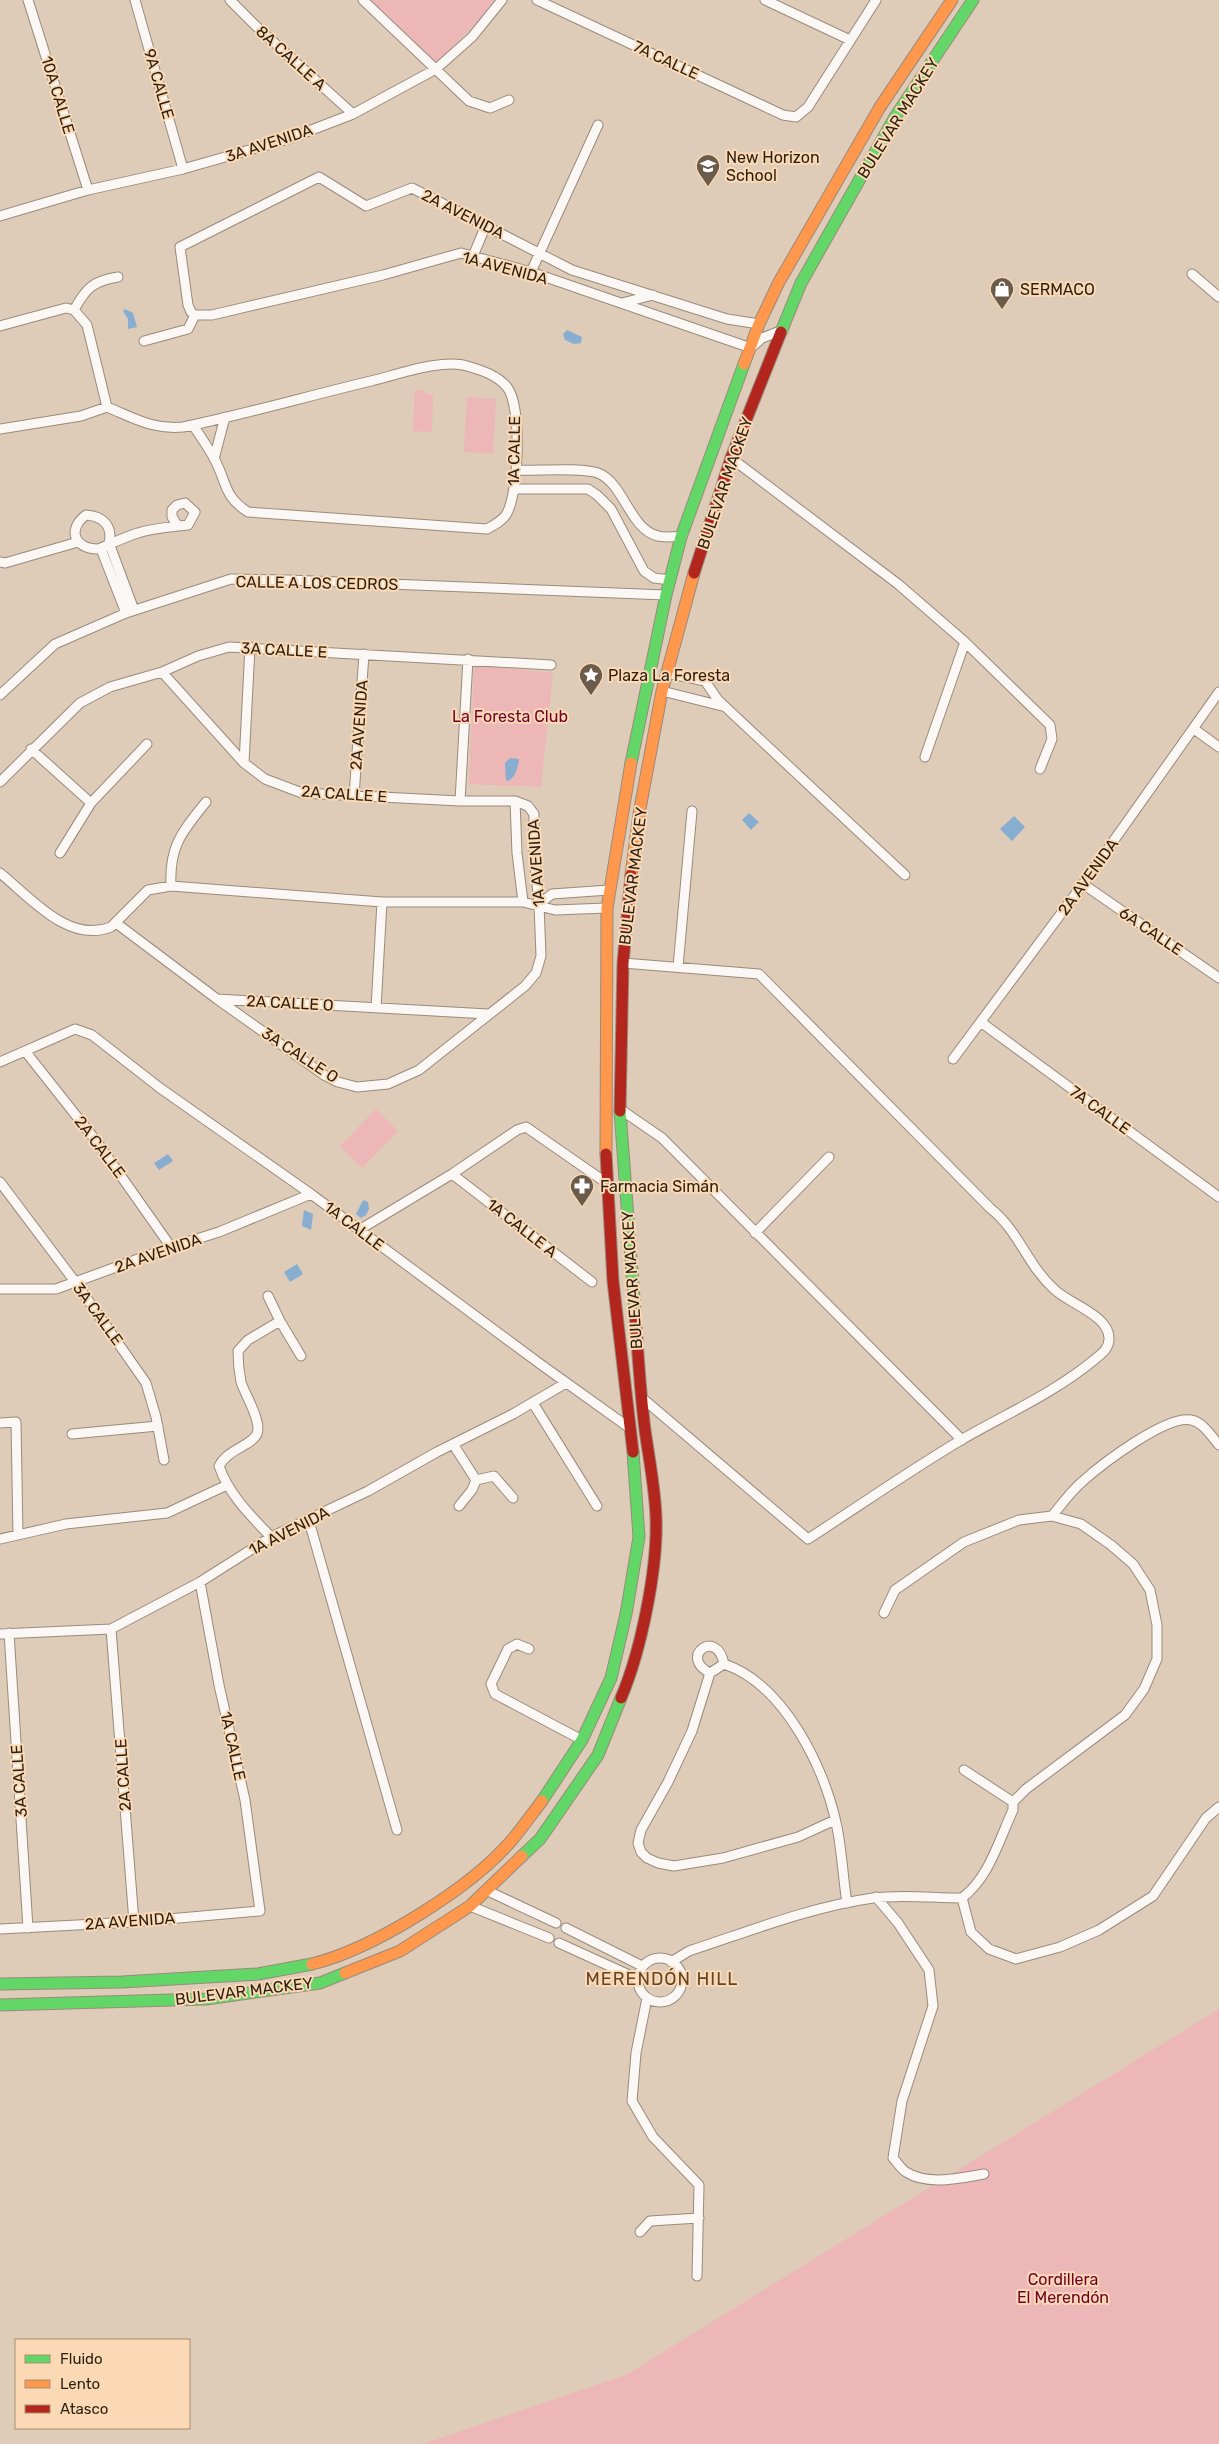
<svg xmlns="http://www.w3.org/2000/svg" width="1219" height="2444" viewBox="0 0 1219 2444" font-family="Rubik,sans-serif">
	<rect width="100%" height="100%" fill="#decbb8"/>
	<path fill="#ecb7b6" d="M369 0H500L436 63Z
		M415 390 426 391V394H433L432 432 413 431Z
		M467 397 496 399 493 454 464 452Z
		M474 665 553 673 541 787 469 784Z
		M376 1109 398 1131 362 1168 340 1146Z
		M1219 2009V2444H423L626 2375Z"/>
	<path fill="#87aed1" d="M125 309 133 313 137 327 128 329V319L123 311Z
		M567 330 582 337 581 343 574 344 565 340 563 334Z
		M510 758 519 759C518 767 516 777 508 781L506 780 505 763Z
		M749 813 759 822 751 830 742 820Z
		M1014 816 1025 827 1012 841 1000 829Z
		M168 1154 173 1161 159 1170 154 1163Z
		M363 1200 368 1202 369 1209 366 1215 361 1218 356 1214Z
		M304 1210 313 1214 311 1230 302 1226Z
		M297 1264 303 1274 290 1282 284 1272Z"/>
	<g fill="none" stroke-linecap="round" stroke-linejoin="round">
		<g stroke="#998b7c" stroke-width="11">
			<path id="street" d="M28 0 88 190
				M135 0 183 169
				M230 0 258 28 353 114
				M363 0 469 101 490 108 509 100
				M537 0 783 115 796 117 808 107 876 0
				M765 0 850 40
				M0 216 88 190 183 169 288 139 353 114 436 69 472 37 502 0
				M473 256 486 225
				M531 272 598 125
				M1192 274 1219 297
				M622 303 653 295
				M74 310 87 325 107 407
				M74 310C86 288 93 281 118 277
				M195 315 191 312 188 305 180 247 319 177 366 206 412 188 572 270 727 319 759 324
				M195 315H212L383 275 461 253 531 272 751 348 762 338 783 330
				M0 326 66 308 74 310
				M144 341 188 329 195 315
				M0 429 81 416 107 407C134 418 153 430 183 427 246 414 308 396 371 381 396 375 443 358 467 366 481 370 497 375 507 387 522 406 519 491 507 513 504 520 494 525 487 529L248 512C223 496 227 482 214 458 208 447 200 436 193 425
				M731 458 898 584 965 642 1050 725 1052 739 1040 769
				M214 459 225 417
				M517 470C538 471 580 467 598 473 624 483 630 530 658 536 665 538 674 536 681 537
				M515 489H588L597 495 611 509 644 571 654 578 670 580
				M101 549 126 613
				M0 562 5 563 78 542
				M134 610 109 543C113 526 103 516 86 515 67 529 74 549 98 549 102 548 129 535 138 533 154 528 171 527 188 525L195 512 185 503 177 505 172 510V517L178 526
				M667 673 705 681 718 700 905 875
				M662 691 722 706
				M0 695 55 644 126 613 231 579 288 580 666 595
				M1194 729 1219 747
				M31 749 91 803
				M925 757 965 642
				M244 763 250 647
				M0 782 80 703 110 687 162 672 198 656 229 647 551 665
				M354 796 364 654
				M460 801 468 659
				M515 801 517 853 523 902
				M60 853 91 803 147 744
				M0 873C30 897 68 944 111 927L148 890 171 886 382 902H523L555 910 607 908
				M1083 884 1219 978
				M171 886C169 846 182 832 206 802
				M539 904 552 894 609 890
				M116 923 217 999 324 1075 338 1082 357 1087 388 1084 419 1070 525 986 536 973 541 956 539 904 534 855V814L528 806 515 801H460L302 793 265 779 244 763 162 672
				M623 963 759 974 990 1208C1020 1232 1026 1264 1055 1290 1070 1304 1110 1316 1109 1339 1109 1349 1101 1354 1094 1360 1054 1393 1006 1414 961 1440 909 1471 859 1506 808 1539L641 1397
				M678 967 692 811
				M217 999 488 1014
				M376 1008 382 902
				M982 1023 1219 1197
				M25 1051 97 1142 171 1247
				M953 1059 1083 884 1219 692
				M0 1062 75 1029 92 1035 160 1088 311 1194 543 1366 631 1429
				M620 1109 662 1138 962 1440
				M452 1174 592 1282
				M0 1182 76 1283 146 1383 156 1417 164 1460
				M359 1230 452 1174 517 1130 526 1127 608 1184
				M755 1233 829 1157
				M0 1289H56L171 1247 219 1232 311 1194
				M268 1296 280 1321
				M533 1403 597 1506
				M0 1423 16 1422 18 1535
				M72 1434 158 1426
				M453 1444 476 1480 472 1490 459 1506
				M476 1480 494 1476 513 1498
				M1052 1516C1062 1504 1071 1491 1083 1481 1102 1464 1166 1415 1191 1420 1203 1422 1212 1437 1219 1445
				M309 1521 397 1830
				M271 1537C251 1516 229 1495 219 1466 228 1449 251 1446 257 1434 262 1421 245 1395 241 1382 239 1372 238 1361 238 1351L248 1340 280 1321 301 1356
				M0 1539 66 1524 167 1513 227 1485
				M884 1613 895 1590 964 1542 1019 1520 1052 1516 1081 1524 1111 1545 1133 1564 1150 1590 1157 1625V1659L1144 1689 1125 1715 1026 1789 1013 1802V1810C999 1840 989 1878 962 1898L971 1932 989 1949 1016 1959 1060 1947 1099 1930 1153 1896 1206 1818 1219 1807
				M111 1629 134 1922
				M9 1633 28 1928
				M0 1634 111 1629 200 1582 271 1537 368 1491 437 1452 513 1414 566 1383
				M529 1649 517 1644 508 1649 491 1684 495 1694 582 1740
				M710 1673C678 1657 717 1627 724 1664
				M964 1770 1013 1802
				M835 1820 798 1837 723 1858 674 1866 658 1863 647 1858 641 1852 638 1843 641 1830 668 1782 692 1731 710 1673 724 1664C784 1684 825 1768 837 1827 842 1852 843 1878 847 1903
				M488 1891 556 1923
				M876 1897 898 1923 929 1970 933 2006 902 2101 893 2158C897 2162 901 2169 906 2172 928 2186 960 2178 984 2174
				M470 1906 549 1938
				M566 1928 642 1966
				M0 1929 134 1922 260 1911 245 1800 219 1685 200 1582
				M559 1943 638 1979
				M638 1980a22 22 0 1 1 44 0a22 22 0 1 1-44 0Z
				M671 1962 689 1951C750 1931 810 1907 873 1898 901 1894 933 1898 962 1898
				M647 1998 636 2053 632 2101 653 2137 699 2185 697 2276
				M640 2232 650 2221 699 2218"/>
		</g>
		<g stroke="#998b7c" stroke-width="13">
			<path id="fast" d="M781 332 801 283 895 117 973 0
				M631 763 666 595 681 537 744 364
				M620 1111 635 1313
				M542 1801 582 1740 611 1678 626 1614 639 1537 633 1452
				M522 1856 540 1839 598 1755 621 1698
				M0 1984 122 1982 258 1974 312 1964
				M0 2005 206 1999 320 1983 345 1973"/>
		</g>
		<g stroke="#998b7c" stroke-width="13">
			<path id="slow" d="M744 364 759 324 779 282 880 107 952 0
				M631 875 639 814 662 691 694 573
				M606 1154 607 908 631 763
				M312 1964C373 1949 471 1888 512 1840 522 1828 532 1814 542 1801
				M345 1973 400 1951 470 1906 522 1856"/>
		</g>
		<g stroke="#998b7c" stroke-width="13">
			<path id="jam" d="M694 573 731 458 781 332
				M620 1111 623 963 631 875
				M606 1154 613 1281 633 1452
				M621 1698C641 1651 658 1568 656 1517 655 1488 649 1459 645 1430 640 1391 638 1352 635 1313"/>
		</g>
		<use href="#street" stroke="#faf7f4" stroke-width="9"/>
		<use href="#fast" stroke="#63d668" stroke-width="11"/>
		<use href="#slow" stroke="#ff974d" stroke-width="11"/>
		<use href="#jam" stroke="#b3261e" stroke-width="11"/>
	</g>
	<defs>
		<g id="school-pin" transform="scale(1.25)"><path d="M0 17L-7.5 6A9.5 9.5 0 1 1 7.5 6Z" fill="#6a5b4b" stroke="#fbd9b5"/><path d="M0-5L7-2L0 1L-7-2ZM-4 1L0 2.5L4 1V4Q0 6-4 4Z" fill="#fff"/></g>
		<g id="shop-pin" transform="scale(1.25)"><path d="M0 17L-7.5 6A9.5 9.5 0 1 1 7.5 6Z" fill="#6a5b4b" stroke="#fbd9b5"/><path d="M-5-2.5h2.3a2.7 3.5 0 0 1 5.4 0H5L5.5 6h-11ZM-1.5-2.5h3a1.5 2.3 0 0 0-3 0Z" fill="#fff"/></g>
		<g id="sight-pin" transform="scale(1.25)"><path d="M0 17L-7.5 6A9.5 9.5 0 1 1 7.5 6Z" fill="#6a5b4b" stroke="#fbd9b5"/><path d="M0-6L1.8-2.2L6-1.7L2.9 1.2L3.7 5.4L0 3.3L-3.7 5.4L-2.9 1.2L-6-1.7L-1.8-2.2Z" fill="#fff"/></g>
		<g id="pharmacy-pin" transform="scale(1.25)"><path d="M0 17L-7.5 6A9.5 9.5 0 1 1 7.5 6Z" fill="#6a5b4b" stroke="#fbd9b5"/><path d="M-2-6h4v4h4v4h-4v4h-4v-4h-4v-4h4Z" fill="#fff"/></g>
	</defs>
	<g fill-rule="evenodd">
		<use href="#school-pin" x="708" y="166"/>
		<use href="#shop-pin" x="1002" y="289"/>
		<use href="#sight-pin" x="591" y="675"/>
		<use href="#pharmacy-pin" x="582" y="1186"/>
	</g>
	<g text-anchor="middle" dominant-baseline="central" stroke-width="4" stroke-linejoin="round" paint-order="stroke">
		<g font-size="16" fill="#2b1f11" stroke="#fbd9b5">
			<text transform="translate(291 58) rotate(42)">8A CALLE A</text>
			<text transform="translate(666 60) rotate(25)">7A CALLE</text>
			<text transform="translate(159 84) rotate(74)">9A CALLE</text>
			<text transform="translate(58 95) rotate(73)">10A CALLE</text>
			<text transform="translate(898 118) rotate(-58)">BULEVAR MACKEY</text>
			<text transform="translate(269 143) rotate(-18)">3A AVENIDA</text>
			<text transform="translate(463 214) rotate(27)">2A AVENIDA</text>
			<text transform="translate(505 268) rotate(15)">1A AVENIDA</text>
			<text transform="translate(514 451) rotate(-89)">1A CALLE</text>
			<text transform="translate(725 483) rotate(-71)">BULEVAR MACKEY</text>
			<text transform="translate(317 583) rotate(1)">CALLE A LOS CEDROS</text>
			<text transform="translate(284 650) rotate(3)">3A CALLE E</text>
			<text transform="translate(359 725) rotate(-86)">2A AVENIDA</text>
			<text transform="translate(344 794) rotate(4)">2A CALLE E</text>
			<text transform="translate(536 863) rotate(-94)">1A AVENIDA</text>
			<text transform="translate(633 876) rotate(-83)">BULEVAR MACKEY</text>
			<text transform="translate(1088 877) rotate(-54)">2A AVENIDA</text>
			<text transform="translate(1151 931) rotate(34)">6A CALLE</text>
			<text transform="translate(290 1003) rotate(3)">2A CALLE O</text>
			<text transform="translate(300 1055) rotate(33)">3A CALLE O</text>
			<text transform="translate(1100 1110) rotate(36)">7A CALLE</text>
			<text transform="translate(100 1147) rotate(53)">2A CALLE</text>
			<text transform="translate(354 1226) rotate(37)">1A CALLE</text>
			<text transform="translate(522 1228) rotate(38)">1A CALLE A</text>
			<text transform="translate(158 1253) rotate(-19)">2A AVENIDA</text>
			<text transform="translate(632 1280) rotate(-94)">BULEVAR MACKEY</text>
			<text transform="translate(98 1314) rotate(54)">3A CALLE</text>
			<text transform="translate(289 1531) rotate(-27)">1A AVENIDA</text>
			<text transform="translate(233 1746) rotate(78)">1A CALLE</text>
			<text transform="translate(123 1775) rotate(-94)">2A CALLE</text>
			<text transform="translate(19 1781) rotate(-94)">3A CALLE</text>
			<text transform="translate(130 1921) rotate(-4)">2A AVENIDA</text>
			<text transform="translate(244 1991) rotate(-7)">BULEVAR MACKEY</text>
		</g>
		<g font-size="16" fill="#2b1f11" stroke="#fbd9b5" text-anchor="start">
			<text x="726" y="157">New Horizon<tspan x="726" dy="18">School</tspan></text>
			<text x="1020" y="289">SERMACO</text>
			<text x="608" y="675">Plaza La Foresta</text>
			<text x="600" y="1186">Farmacia Simán</text>
		</g>
		<g font-size="16" fill="#6f002c" stroke="#fbd9b5">
			<text x="510" y="716">La Foresta Club</text>
			<text x="1063" y="2279">Cordillera<tspan x="1063" dy="18">El Merendón</tspan></text>
		</g>
		<g font-size="18" letter-spacing="1" fill="#624525" stroke="#fbd9b5">
			<text x="662" y="1979">MERENDÓN HILL</text>
		</g>
	</g>
	<rect x="15" y="2339" width="175" height="90" fill="#fbd9b5" stroke="#a88f73"/>
	<rect x="25" y="2355" width="25" height="8" fill="#63d668" stroke="#a88f73"/>
	<text x="60" y="2364" font-size="15" fill="#2b1f11">Fluido</text>
	<rect x="25" y="2380" width="25" height="8" fill="#ff974d" stroke="#a88f73"/>
	<text x="60" y="2389" font-size="15" fill="#2b1f11">Lento</text>
	<rect x="25" y="2405" width="25" height="8" fill="#b3261e" stroke="#a88f73"/>
	<text x="60" y="2414" font-size="15" fill="#2b1f11">Atasco</text>
</svg>
